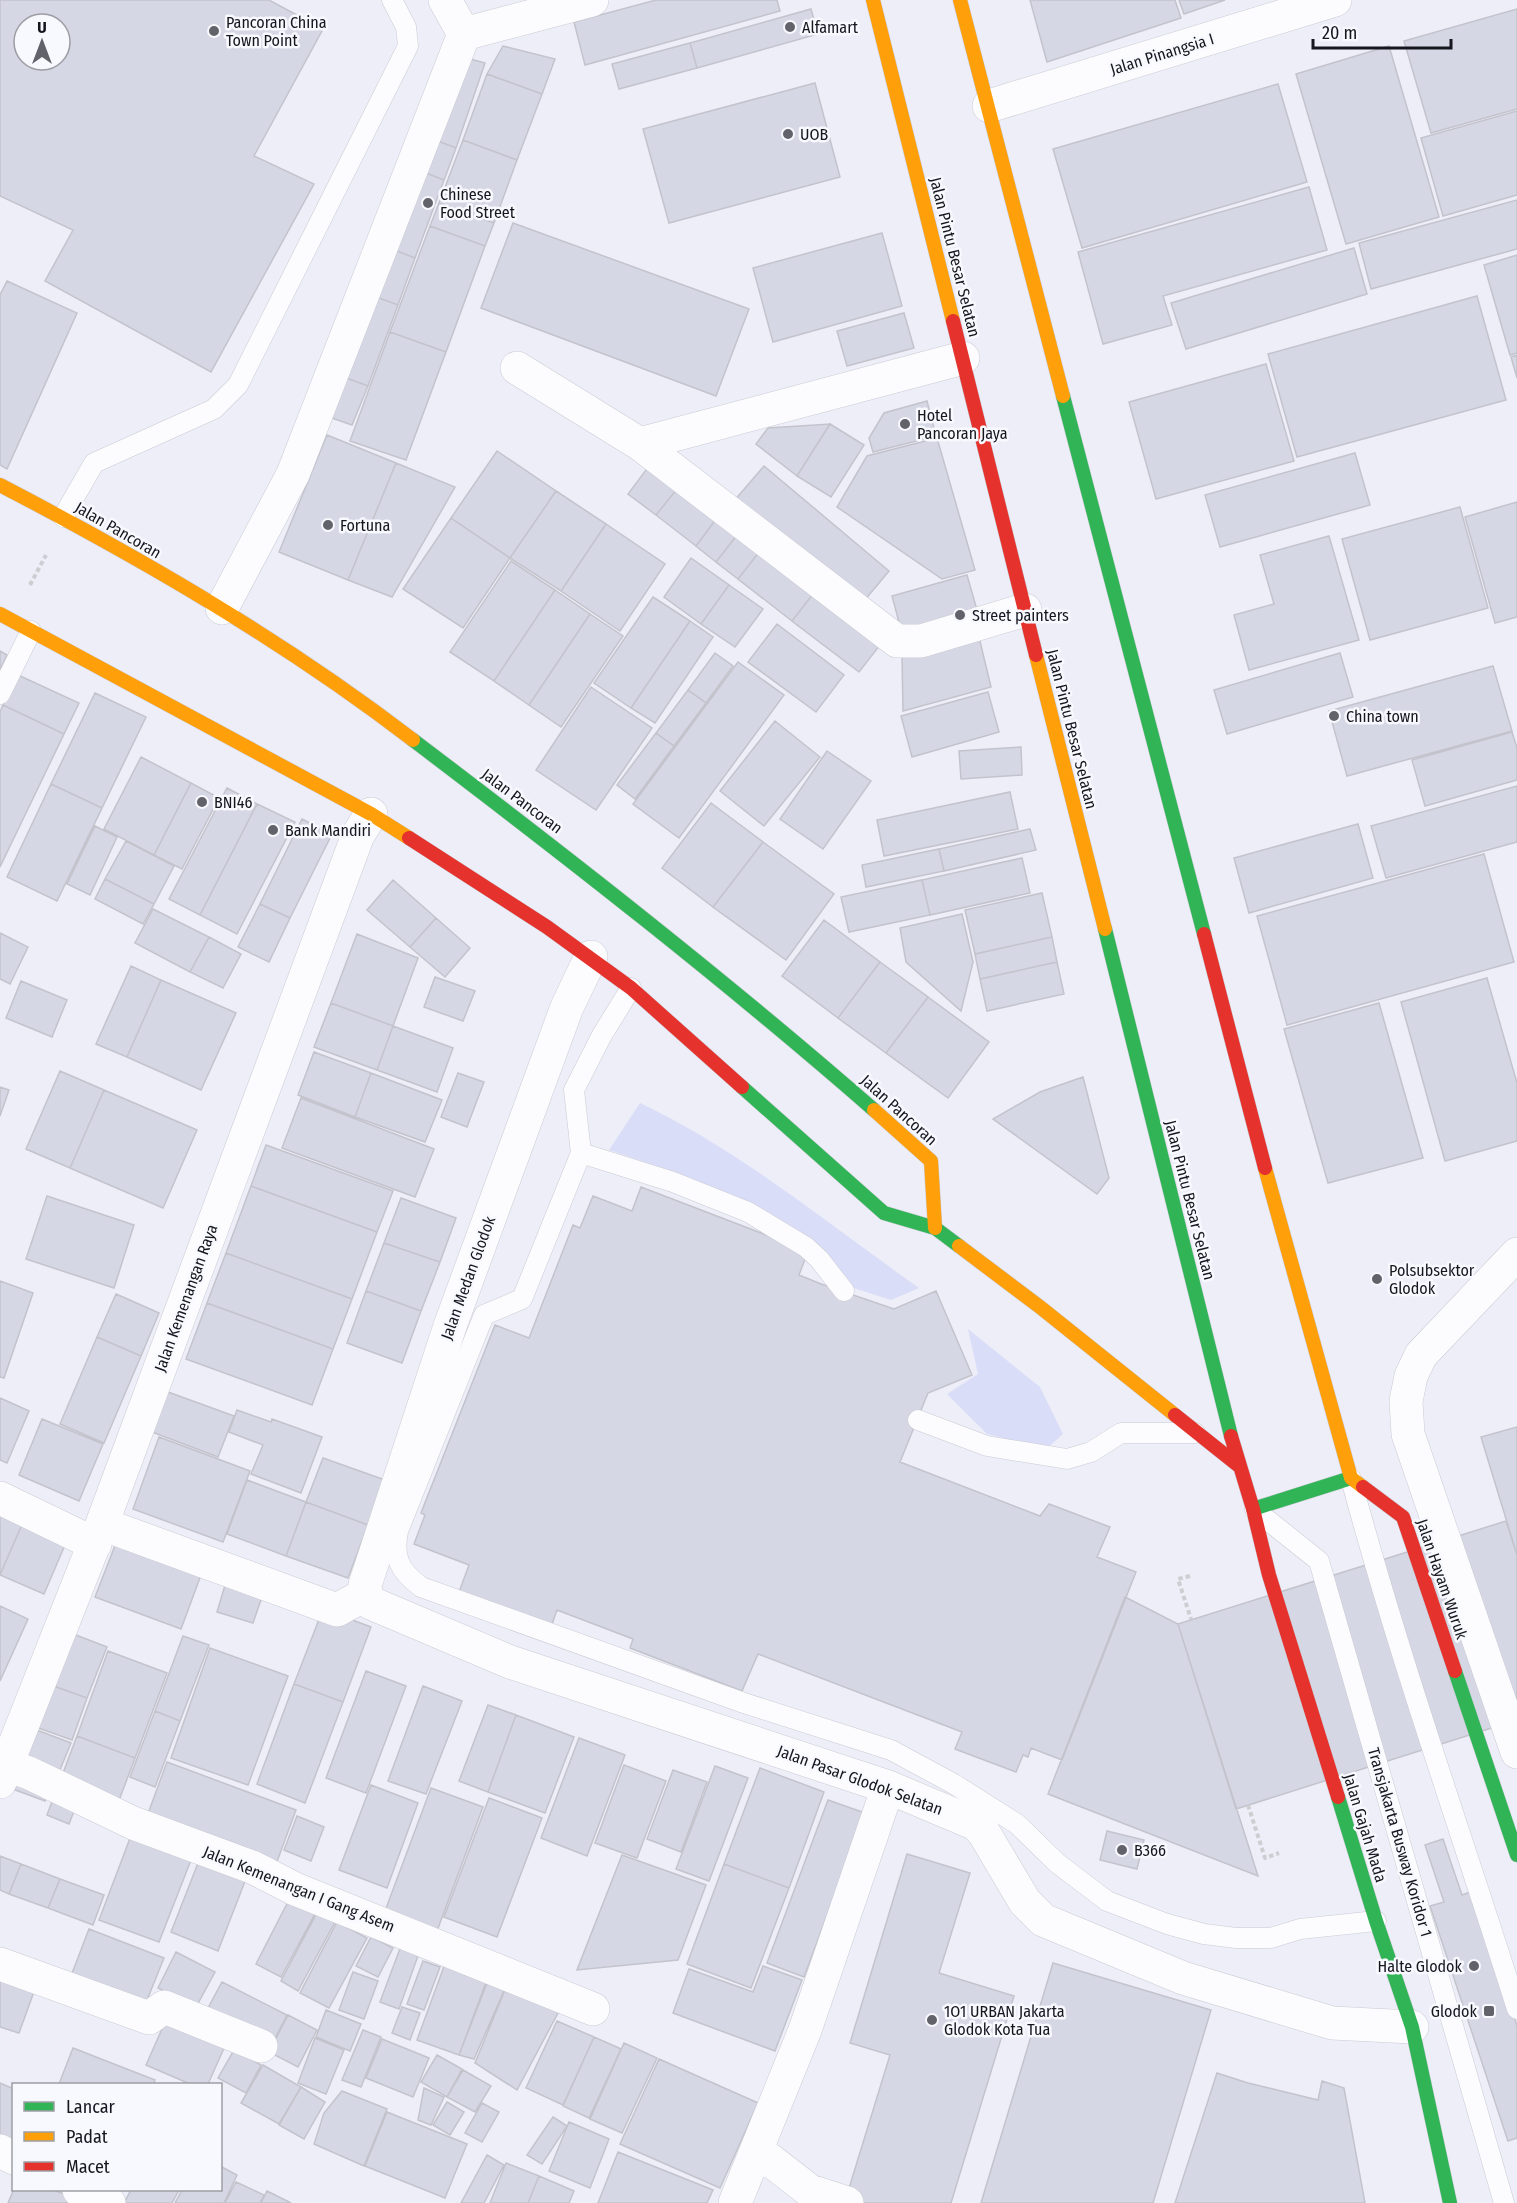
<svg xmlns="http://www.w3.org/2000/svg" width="1517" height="2203" viewBox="0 0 1517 2203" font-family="'Fira Sans Condensed',sans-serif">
	<rect width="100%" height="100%" fill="#edeef8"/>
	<path fill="#daddf7" d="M640 1103C741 1151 828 1224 919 1288L891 1300 844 1285 752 1206 677 1173 609 1150Z
		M968 1329 1040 1387 1063 1434 1046 1449 987 1434 947 1394 978 1374Z"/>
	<path fill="#d5d7e5" stroke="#c3c3cc" stroke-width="1.5" fill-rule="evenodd" d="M0 0H269L323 29 254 156 314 184 211 372 45 281 73 230 0 196ZM24 24H60V60H24Z
		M656 0H777L780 11 585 65 574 22Z
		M1030 0H1175L1181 18 1047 62Z
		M1179 0H1225L1184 14Z
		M811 9 818 34 697 68 690 43Z
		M1517 9V109L1431 133 1404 41Z
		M690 43 697 68 619 89 612 64Z
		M503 46 555 59 542 94 487 74Z
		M1389 46 1439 217 1346 244 1296 74Z
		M456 55 485 63 456 148 430 138Z
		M487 74 542 94 517 160 463 140Z
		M815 83 840 177 669 223 643 129Z
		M1278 84 1307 182 1082 248 1053 149Z
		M1517 111V195L1443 216 1421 138Z
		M430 138 456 148 444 180 418 170Z
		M463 140 517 160 494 223 439 203Z
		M418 170 444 180 415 258 389 248Z
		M1309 187 1327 250 1163 296 1172 325 1103 344 1078 252Z
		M1517 200V249L1371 289 1359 243Z
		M439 203 494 223 485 246 430 226Z
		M513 223 749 309 716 396 481 308Z
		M430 226 485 246 446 352 390 332Z
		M882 233 902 306 773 342 753 268Z
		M389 248 415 258 398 305 371 295Z
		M1354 248 1367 294 1186 349 1171 303Z
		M1517 255V353L1510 355 1484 265Z
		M7 281 77 313 7 469 0 465V295Z
		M371 295 398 305 368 386 341 376Z
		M1477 296 1506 400 1297 457 1268 354Z
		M904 313 914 348 847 366 837 331Z
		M390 332 446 352 406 460 350 441Z
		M1517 355V378L1511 357Z
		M1266 364 1294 461 1156 499 1129 402Z
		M341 376 368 386 352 425 326 416Z
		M927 401 936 436 873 452 869 438 884 413Z
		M830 424 864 445 831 497 797 476Z
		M830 424 797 476 756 444 768 428Z
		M327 435 396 463 348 580 279 552Z
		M937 438 975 570 942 579 837 507 867 456Z
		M497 451 556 491 510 558 451 518Z
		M1355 453 1370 505 1220 547 1205 495Z
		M652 462 681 484 656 515 628 494Z
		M396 463 455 487 392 597 348 580Z
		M764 466 889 571 859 607 734 501Z
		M681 484 720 514 696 546 656 515Z
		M556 491 606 524 561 591 510 558Z
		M1517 502V617L1495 623 1465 517Z
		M1460 507 1488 608 1370 640 1342 539Z
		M720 514 741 530 716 562 696 546Z
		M451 518 510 558 463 628 403 589Z
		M606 524 665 564 620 631 561 591Z
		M741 530 763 547 738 579 716 562Z
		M1329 536 1359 640 1249 670 1234 615 1274 604 1260 555Z
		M763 547 817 589 792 621 738 579Z
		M691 558 729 585 701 624 664 597Z
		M511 561 555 590 494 681 450 652Z
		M967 575 979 617 903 637 892 596Z
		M729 585 763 609 735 647 701 624Z
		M817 589 884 640 859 672 792 621Z
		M555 590 590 614 529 705 494 681Z
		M653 597 690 621 631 708 594 683Z
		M590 614 623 636 561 727 529 705Z
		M690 621 713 637 655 723 631 708Z
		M777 624 844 675 816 712 748 662Z
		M978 633 991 687 903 711 902 653Z
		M0 651 7 655 0 670Z
		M715 653 733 666 706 703 688 690Z
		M1340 653 1353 697 1227 734 1214 690Z
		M738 662 784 695 679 838 633 804Z
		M1493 666 1512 731 1347 776 1329 711Z
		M18 675 79 703 64 734 3 705Z
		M591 687 652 728 596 810 536 770Z
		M688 690 706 703 674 746 656 733Z
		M988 692 999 732 912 757 901 716Z
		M95 693 146 717 102 808 51 784Z
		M3 705 64 734 0 867V712Z
		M775 721 820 757 764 826 720 791Z
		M1512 732 1517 748V780L1425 806 1412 760Z
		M656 733 674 746 635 799 617 785Z
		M1021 747 1022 775 961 779 959 751Z
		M827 751 871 781 823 849 780 819Z
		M141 757 191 783 154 855 104 829Z
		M191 783 219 798 182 869 154 855Z
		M51 784 102 808 57 901 7 877Z
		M1517 786V842L1386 878 1371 826Z
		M227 788 257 804 200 915 169 899Z
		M1010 792 1018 829 884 856 877 820Z
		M711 803 763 842 713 907 662 868Z
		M257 804 295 822 237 934 200 915Z
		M302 819 332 834 290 918 260 904Z
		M1358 824 1373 878 1249 913 1234 858Z
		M95 826 117 837 90 895 67 884Z
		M1030 829 1036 850 944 871 939 849Z
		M126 841 174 866 154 904 105 879Z
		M763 842 834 894 786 960 713 907Z
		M939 849 944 871 866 887 862 865Z
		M1484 854 1514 962 1287 1025 1257 916Z
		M1022 858 1030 893 930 915 922 880Z
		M105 879 154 904 143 924 95 899Z
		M393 880 436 918 410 947 367 910Z
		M922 880 930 915 849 932 841 897Z
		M1042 893 1052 937 975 954 965 910Z
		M260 904 290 918 269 962 238 947Z
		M153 909 209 937 190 972 135 943Z
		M962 914 973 962 961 1011 906 962 900 928Z
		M436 918 470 948 445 977 410 947Z
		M824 920 880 962 838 1018 782 976Z
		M0 933 28 947 10 984 0 979Z
		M357 934 418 958 393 1026 331 1003Z
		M209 937 241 954 223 988 190 972Z
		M1052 937 1057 962 980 979 975 954Z
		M880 962 928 997 886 1053 838 1018Z
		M1057 962 1064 994 987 1011 980 979Z
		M131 966 161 980 127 1057 96 1044Z
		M435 977 475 991 463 1021 424 1007Z
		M1487 978 1517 1083V1141L1445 1161 1401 1002Z
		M161 980 236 1013 201 1090 127 1057Z
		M21 981 67 1000 52 1037 6 1018Z
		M928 997 989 1042 948 1098 886 1053Z
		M331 1003 393 1026 377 1070 314 1047Z
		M1379 1003 1423 1158 1328 1183 1284 1029Z
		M393 1026 453 1048 437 1092 377 1070Z
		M314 1052 371 1073 355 1117 298 1095Z
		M60 1071 104 1090 70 1168 26 1149Z
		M371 1073 442 1100 425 1142 355 1117Z
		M458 1073 484 1082 467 1127 441 1117Z
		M1083 1077 1109 1178 1097 1194 993 1119 1040 1092Z
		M0 1087 9 1090 0 1116Z
		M104 1090 197 1130 163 1208 70 1168Z
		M301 1098 434 1149 415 1197 282 1148Z
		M266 1145 393 1191 377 1232 251 1186Z
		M251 1186 377 1232 352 1299 226 1253Z
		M641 1187 808 1251 799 1275 821 1284 894 1309 936 1291 972 1375 928 1393 900 1462 1040 1516 1049 1504 1110 1527 1097 1557 1136 1572 1062 1760 1031 1748 1028 1757 1023 1755 1016 1772 955 1749 962 1732 758 1654 742 1691 630 1648 633 1639 557 1610 551 1627 459 1592 469 1565 414 1544 425 1515 421 1513 495 1325 529 1338 573 1225 580 1228 593 1196 632 1211Z
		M47 1196 134 1225 114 1288 26 1259Z
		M401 1198 456 1218 440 1262 384 1243Z
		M384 1243 440 1262 421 1311 366 1291Z
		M226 1253 352 1299 333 1349 207 1303Z
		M0 1281 33 1293 4 1378 0 1377Z
		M366 1291 421 1311 402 1363 347 1343Z
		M116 1294 159 1313 141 1356 97 1337Z
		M207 1303 333 1349 312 1405 186 1359Z
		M97 1337 141 1356 104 1443 60 1424Z
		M168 1392 234 1416 218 1457 152 1432Z
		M0 1398 29 1411 7 1463 0 1460Z
		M237 1410 271 1422 272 1419 322 1437 301 1493 251 1474 263 1445 229 1432Z
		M42 1419 103 1444 79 1501 19 1475Z
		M1517 1427V1555L1481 1437Z
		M159 1437 250 1471 223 1542 133 1509Z
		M323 1458 385 1480 368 1525 306 1502Z
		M247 1480 306 1502 286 1556 227 1534Z
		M306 1502 368 1525 348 1578 286 1556Z
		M0 1510 24 1520 0 1575Z
		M24 1520 68 1538 44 1594 0 1575Z
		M1506 1521 1517 1555V1720L1236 1809 1178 1624Z
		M116 1543 201 1575 181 1629 95 1597Z
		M226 1582 263 1594 253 1623 217 1612Z
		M1125 1597 1178 1624 1258 1876 1048 1794Z
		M0 1606 28 1619 0 1681Z
		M323 1609 371 1627 343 1702 294 1684Z
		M68 1632 107 1647 87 1698 48 1684Z
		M183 1636 209 1645 180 1721 155 1711Z
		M210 1648 288 1676 248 1785 171 1758Z
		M108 1651 167 1673 135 1758 77 1736Z
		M366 1671 406 1686 366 1793 326 1778Z
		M48 1684 87 1698 72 1740 33 1726Z
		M294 1684 343 1702 305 1803 257 1784Z
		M423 1686 462 1701 426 1794 388 1781Z
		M488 1705 516 1715 488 1792 459 1781Z
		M155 1711 180 1721 155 1787 130 1777Z
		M516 1715 574 1737 545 1813 488 1792Z
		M34 1729 71 1743 57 1777 21 1764Z
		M77 1736 135 1758 118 1803 60 1781Z
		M579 1738 625 1755 587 1856 541 1838Z
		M167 1762 296 1810 275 1867 146 1819Z
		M624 1765 666 1781 637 1858 595 1843Z
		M715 1766 748 1778 709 1881 676 1869Z
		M760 1768 824 1792 789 1888 724 1864Z
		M673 1770 707 1782 681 1852 647 1839Z
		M16 1774 50 1787 45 1801 10 1788Z
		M371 1785 418 1803 387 1888 339 1870Z
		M431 1788 483 1807 437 1931 385 1911Z
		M489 1798 542 1818 497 1937 444 1917Z
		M53 1799 76 1806 69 1824 47 1815Z
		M828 1800 865 1813 804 1977 767 1963Z
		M297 1816 324 1827 311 1861 284 1850Z
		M1107 1831 1144 1840 1137 1869 1100 1860Z
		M132 1833 193 1855 159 1942 99 1920Z
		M1443 1839 1462 1895 1473 1891 1517 2026V2138L1508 2141 1430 1906 1444 1902 1425 1845Z
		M202 1853 249 1871 218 1951 171 1932Z
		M907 1854 970 1873 939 1973 1014 1996 951 2203H862L846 2198 890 2055 850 2043Z
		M622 1855 706 1885 678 1960 577 1970Z
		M0 1856 21 1864 9 1894 0 1890Z
		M21 1864 60 1879 48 1908 9 1894Z
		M724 1864 789 1888 751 1988 687 1964Z
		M60 1879 104 1895 93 1925 48 1908Z
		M291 1896 317 1910 281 1977 256 1964Z
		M318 1911 336 1920 298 1991 281 1981Z
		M337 1922 367 1938 329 2008 300 1993Z
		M89 1929 164 1958 143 2010 69 1981Z
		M371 1937 393 1948 378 1977 356 1966Z
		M401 1946 419 1953 399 2009 380 2002Z
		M176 1952 215 1972 196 2007 158 1988Z
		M423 1961 440 1967 424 2010 407 2004Z
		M446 1961 488 1977 459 2055 417 2040Z
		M1053 1963 1211 2010 1153 2203H981Z
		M763 1966 802 1980 775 2051 673 2013 689 1969 753 1992Z
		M353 1972 378 1981 364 2019 339 2010Z
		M0 1976 35 1989 19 2033 0 2027Z
		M489 1978 507 1984 474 2059 459 2055Z
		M222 1982 287 2015 273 2042 208 2008Z
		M507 1985 525 1990 558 2013 517 2090 475 2063Z
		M402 2007 420 2013 410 2040 392 2033Z
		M326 2010 361 2024 350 2051 316 2037Z
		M288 2015 317 2030 298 2067 269 2052Z
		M166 2020 225 2046 208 2084H190L146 2065Z
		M557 2021 594 2037 563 2105 526 2088Z
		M363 2030 381 2037 361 2087 342 2080Z
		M594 2037 621 2049 589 2118 563 2106Z
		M315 2038 344 2050 326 2094 298 2083Z
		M382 2039 429 2058 413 2097 366 2078Z
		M624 2043 657 2058 622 2133 590 2119Z
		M73 2048 155 2080 154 2084H59Z
		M234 2050 261 2065 246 2093 218 2078Z
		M437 2055 462 2069 447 2097 421 2082Z
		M659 2059 758 2103 720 2188 620 2144Z
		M263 2065 301 2087 279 2124 241 2103Z
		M463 2070 491 2086 475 2112 447 2097Z
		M1217 2073 1248 2083 1318 2100 1322 2081 1344 2088 1365 2203H1175Z
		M0 2083 14 2089V2142L0 2136Z
		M301 2087 325 2102 304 2139 279 2125Z
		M424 2088 444 2097 431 2125 418 2120Z
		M342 2091 387 2109 364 2166 314 2144 324 2113Z
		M447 2102 464 2112 450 2135 433 2125Z
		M482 2103 499 2112 482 2142 465 2133Z
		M387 2112 467 2144 445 2198 365 2166Z
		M553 2117 567 2126 542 2164 527 2155Z
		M569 2122 609 2139 590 2188 549 2171Z
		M618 2152 713 2190 707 2203H598Z
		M487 2155 504 2165 484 2203H461Z
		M506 2163 539 2176 528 2203H490Z
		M220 2166 237 2175 224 2203H175L182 2190H220Z
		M539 2176 574 2191 569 2203H528Z
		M236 2182 264 2195 260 2203H225Z
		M14 2189 53 2190 70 2196 67 2203H8Z
		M131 2190H179L172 2203H124Z
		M267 2191 291 2203H261Z"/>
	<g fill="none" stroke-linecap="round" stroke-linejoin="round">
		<g stroke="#cacbd4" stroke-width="21">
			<path id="lane" d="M63 517 94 463 214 409 238 385 408 46 406 27 392 0
				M0 694 31 631
				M631 988 602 1035 574 1090 581 1153 522 1299 484 1315 398 1531C393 1558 399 1570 421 1587L744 1703 891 1750 954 1784 1017 1824 1057 1863 1107 1901 1167 1924 1204 1934 1236 1938H1271L1300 1929 1376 1921
				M581 1153 673 1182 748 1212 806 1247 819 1259 844 1291
				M918 1420 987 1446 1067 1459 1091 1452 1121 1433H1195
				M1351 1479C1399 1658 1461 1832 1517 2009
				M1255 1510 1319 1561 1504 2203"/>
		</g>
		<g stroke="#cacbd4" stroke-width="34">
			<path id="street" d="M445 0 464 34
				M464 34 592 0
				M989 106 1335 0
				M517 368 640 444 897 641H921L1025 610
				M640 444 963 358
				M222 608 293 474 464 34
				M591 957 567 1007 450 1326 365 1585 366 1594 371 1603 510 1662 888 1787 976 1824 984 1833 1025 1902 1043 1920 1183 1978 1332 2023 1412 2027
				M1517 1254 1421 1355 1411 1376 1406 1401 1408 1434 1517 1752
				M0 1498 95 1544
				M102 1524 337 1610 366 1594
				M6 1765 29 1773 133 1823 252 1867 295 1889 593 2009
				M0 1782 102 1524 358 835 371 814
				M0 1964 149 2018 164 2007 167 2008 261 2046
				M757 2150 810 2191 847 2203
				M0 2151 14 2158
				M79 2190 109 2203
				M735 2203 805 2030 888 1787"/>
		</g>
		<g stroke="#cacbd4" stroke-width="15">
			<path id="fast" d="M1063 396 1204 934
				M413 740C570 859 725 980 874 1110
				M1105 929 1231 1436
				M742 1087 884 1213 935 1228 959 1246
				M1253 1509 1351 1478
				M1455 1671 1517 1855
				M1338 1797 1376 1921 1412 2027 1450 2203"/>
		</g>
		<g stroke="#cacbd4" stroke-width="15">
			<path id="slow" d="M873 0 953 321
				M960 0 1063 396
				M0 485C144 560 284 641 413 740
				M0 614 371 814 409 838
				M1036 655 1105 929
				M874 1110 931 1161 935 1228
				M1265 1168 1351 1478 1363 1487
				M959 1246 1040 1307 1175 1415"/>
		</g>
		<g stroke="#cacbd4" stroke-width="15">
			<path id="jam" d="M953 321 1036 655
				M409 838 547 927 631 988 742 1087
				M1204 934 1265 1168
				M1175 1415 1239 1466
				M1231 1436 1253 1509 1269 1575 1338 1797
				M1363 1487 1403 1517 1455 1671"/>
		</g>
		<path stroke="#cdced2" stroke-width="4" stroke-dasharray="4.5 3" stroke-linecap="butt" d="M30 585 46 555
			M1190 1576 1178 1579 1191 1619
			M1248 1805 1265 1858 1279 1853"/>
		<use href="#lane" stroke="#fcfcfe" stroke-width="20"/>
		<use href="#street" stroke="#fcfcfe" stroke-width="33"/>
		<use href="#fast" stroke="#30b455" stroke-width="14"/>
		<use href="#slow" stroke="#ff9f0a" stroke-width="14"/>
		<use href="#jam" stroke="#e5322d" stroke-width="14"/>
	</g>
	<g fill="#61626a" stroke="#f8f9fe" stroke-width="2">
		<circle cx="790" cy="27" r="6"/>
		<circle cx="214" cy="31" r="6"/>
		<circle cx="788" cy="134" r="6"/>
		<circle cx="428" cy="203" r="6"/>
		<circle cx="905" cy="424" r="6"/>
		<circle cx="328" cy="525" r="6"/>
		<circle cx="960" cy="615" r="6"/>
		<circle cx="1334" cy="716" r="6"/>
		<circle cx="202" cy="802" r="6"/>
		<circle cx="273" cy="830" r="6"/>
		<circle cx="1377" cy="1279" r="6"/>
		<circle cx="1122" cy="1850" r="6"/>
		<circle cx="1474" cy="1966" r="6"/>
		<rect x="1483" y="2005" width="12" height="12" rx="3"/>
		<circle cx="932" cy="2020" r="6"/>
	</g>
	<g text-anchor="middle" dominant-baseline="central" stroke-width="5" stroke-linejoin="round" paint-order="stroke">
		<g font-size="16" fill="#15161e" stroke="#f8f9fe" text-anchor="start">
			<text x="226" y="22">Pancoran China<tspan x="226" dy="18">Town Point</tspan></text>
			<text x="802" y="27">Alfamart</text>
			<text x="800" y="134">UOB</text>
			<text x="440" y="194">Chinese<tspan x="440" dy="18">Food Street</tspan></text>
			<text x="917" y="415">Hotel<tspan x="917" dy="18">Pancoran Jaya</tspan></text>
			<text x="340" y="525">Fortuna</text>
			<text x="972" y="615">Street painters</text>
			<text x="1346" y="716">China town</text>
			<text x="214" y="802">BNI46</text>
			<text x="285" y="830">Bank Mandiri</text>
			<text x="1389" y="1270">Polsubsektor<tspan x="1389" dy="18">Glodok</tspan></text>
			<text x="1134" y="1850">B366</text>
			<text x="1462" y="1966" text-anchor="end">Halte Glodok</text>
			<text x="944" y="2011">1O1 URBAN Jakarta<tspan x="944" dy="18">Glodok Kota Tua</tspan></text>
			<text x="1477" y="2011" text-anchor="end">Glodok</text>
		</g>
		<g font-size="16" fill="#15161e" stroke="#f8f9fe">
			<text transform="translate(1162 54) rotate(-17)">Jalan Pinangsia I</text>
			<text transform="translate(955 257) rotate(76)">Jalan Pintu Besar Selatan</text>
			<text transform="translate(118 530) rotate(30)">Jalan Pancoran</text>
			<text transform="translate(1072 729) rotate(76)">Jalan Pintu Besar Selatan</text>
			<text transform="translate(522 801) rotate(37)">Jalan Pancoran</text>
			<text transform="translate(899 1110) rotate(42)">Jalan Pancoran</text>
			<text transform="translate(1190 1200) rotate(76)">Jalan Pintu Besar Selatan</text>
			<text transform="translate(468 1278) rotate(-70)">Jalan Medan Glodok</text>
			<text transform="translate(186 1298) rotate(-70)">Jalan Kemenangan Raya</text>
			<text transform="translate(1442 1579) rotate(71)">Jalan Hayam Wuruk</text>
			<text transform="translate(860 1780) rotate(20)">Jalan Pasar Glodok Selatan</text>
			<text transform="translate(1365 1828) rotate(73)">Jalan Gajah Mada</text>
			<text transform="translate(1400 1842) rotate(74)">Transjakarta Busway Koridor 1</text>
			<text transform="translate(299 1889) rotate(22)">Jalan Kemenangan I Gang Asem</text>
		</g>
	</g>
	<rect x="12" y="2083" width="210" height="108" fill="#f8f9fe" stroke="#9d9ea4" stroke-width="1.5"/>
	<rect x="24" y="2102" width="30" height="9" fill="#30b455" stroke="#9d9ea4" stroke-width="1.5"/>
	<text x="66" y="2113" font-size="18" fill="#15161e">Lancar</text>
	<rect x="24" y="2132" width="30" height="9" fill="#ff9f0a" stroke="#9d9ea4" stroke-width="1.5"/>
	<text x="66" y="2143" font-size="18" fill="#15161e">Padat</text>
	<rect x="24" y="2162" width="30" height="9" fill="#e5322d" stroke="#9d9ea4" stroke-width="1.5"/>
	<text x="66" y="2173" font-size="18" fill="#15161e">Macet</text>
	<g transform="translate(42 42)"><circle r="28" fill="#f8f9fe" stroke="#9d9ea4" stroke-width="1.5"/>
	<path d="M0-4.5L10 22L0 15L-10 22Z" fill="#61626a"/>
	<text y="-9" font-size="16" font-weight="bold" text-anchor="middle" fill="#15161e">U</text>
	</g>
	<path d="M1313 39v9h138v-9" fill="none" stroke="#15161e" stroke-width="3"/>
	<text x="1322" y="39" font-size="18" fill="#15161e" stroke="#f8f9fe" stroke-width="4.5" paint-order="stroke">20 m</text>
</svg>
